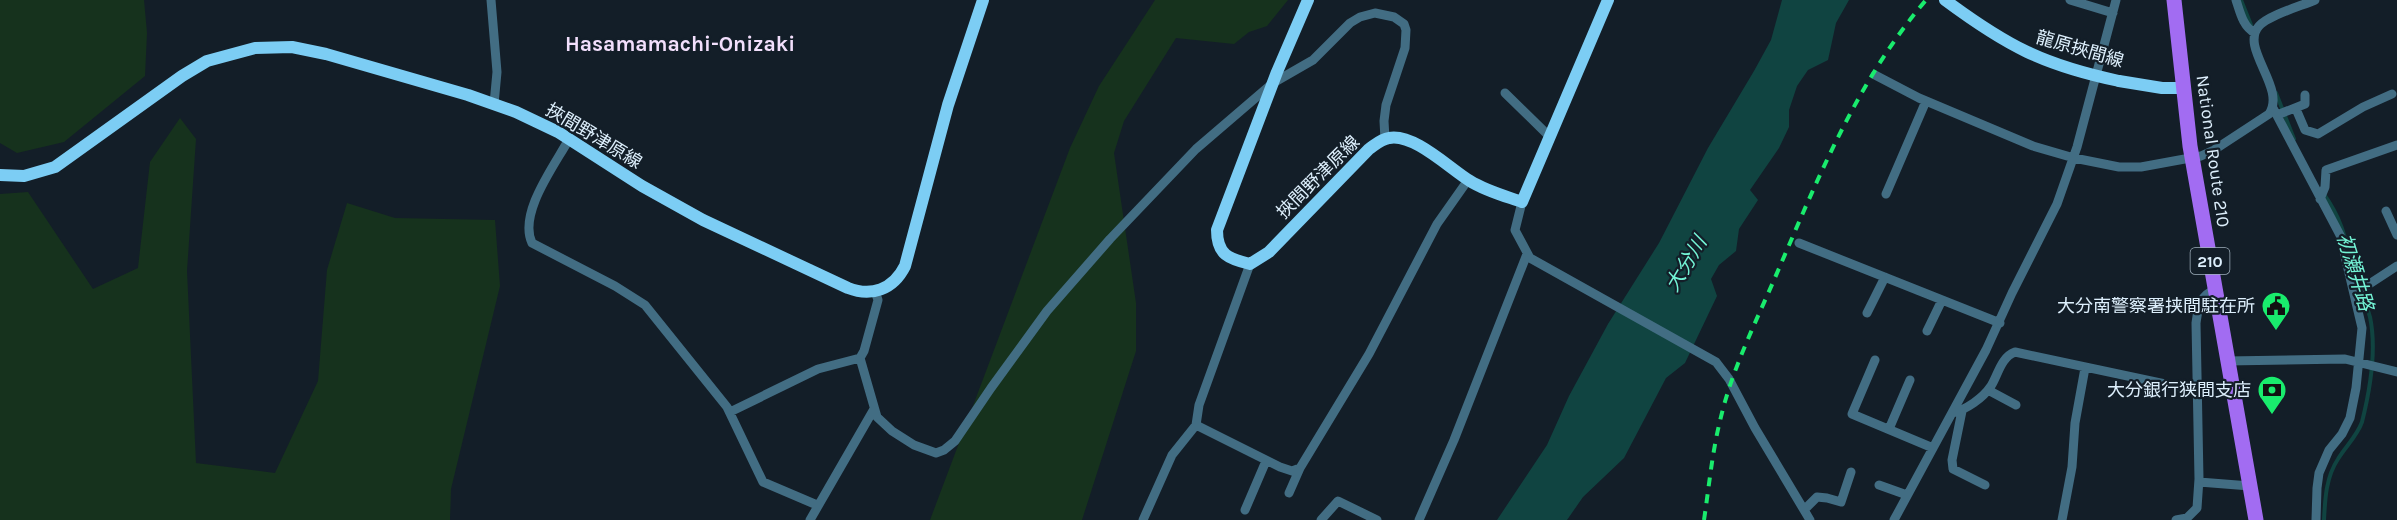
<svg xmlns="http://www.w3.org/2000/svg" width="2397" height="520" viewBox="0 0 2397 520" font-family="Karla,'Noto Sans JP',sans-serif">
	<rect width="100%" height="100%" fill="#131e28"/>
	<path fill="#16321d" d="M0 0H144L147 33 145 76 64 142 17 153 0 143Z
		M1155 0H1288L1267 26 1249 32 1234 44 1176 38 1124 121 1114 153 1136 303V351L1082 520H930L1070 148 1099 86Z
		M180 118 196 139 187 271 196 463 275 473 318 381 327 270 347 203 395 218 495 220 500 286 451 489 450 520H0V194L28 192 93 289 138 268 150 162Z"/>
	<path fill="#104441" d="M1782 0H1849L1836 23 1828 60 1808 70 1797 86 1789 110V127L1779 148 1750 190 1758 200 1739 229 1736 251 1719 265 1711 279 1717 296 1685 363 1666 378 1624 458 1583 497 1567 520H1497L1547 445 1569 396 1608 324 1659 243 1708 148 1754 71 1771 40Z"/>
	<g fill="none" stroke-linecap="round" stroke-linejoin="round">
		<path stroke="#104441" stroke-width="4" d="M2241 0 2251 25
			M2276 93 2294 139
			M2323 193C2344 222 2346 242 2354 274 2358 289 2366 302 2370 317 2377 350 2370 390 2362 422 2357 436 2346 446 2338 459 2326 477 2325 499 2324 520"/>
		<path stroke="#426d83" stroke-width="9" d="M491 0 497 72 494 104
			M2070 0 2113 13
			M2236 0C2240 12 2243 27 2255 33
			M1875 75 1919 98 2033 146 2074 158 2119 167H2141L2201 156 2214 150 2269 114C2287 88 2239 48 2259 26 2269 15 2301 6 2315 0
			M1505 93 1550 137
			M2273 108 2340 235 2362 328 2356 388 2350 418 2342 434 2329 450 2319 473 2317 488 2316 520
			M2296 109 2305 130 2318 134 2363 107 2392 94
			M2277 115 2305 104V95
			M569 139C555 165 518 213 532 243L615 286 645 305 727 407 763 482 817 505
			M1886 194 1926 101
			M2320 199 2325 187 2326 170 2397 145
			M1522 202 1515 230 1530 258 1716 362 1729 379 1755 428 1810 520
			M2386 211 2397 235
			M1799 243 2000 323
			M2354 294 2397 266
			M1867 313 1885 277
			M1927 331 1942 300
			M860 358 877 417 892 431 914 445 936 453 944 450 955 441 991 388 1047 311 1110 239 1196 149 1273 83 1313 60 1350 23 1360 17 1375 13 1394 17 1404 24 1406 30 1405 48 1386 105 1384 121 1385 139
			M1875 360 1852 414 1933 448
			M2227 361 2345 359 2397 372
			M1988 390 2016 405
			M1962 411 1952 460 1953 469 1985 485
			M730 412 818 369 860 358 864 351 878 300 875 291
			M1952 413C1966 410 1983 398 1991 386 1998 375 2001 357 2015 352L2198 391
			M1196 425 1280 467 1292 471 1300 468 1369 354 1437 224 1468 180
			M1889 429 1910 380
			M2199 482 2250 486
			M1879 485 1907 495
			M1289 493 1300 468
			M1245 510 1266 461
			M1804 510 1817 497 1827 498 1841 502 1851 472
			M810 520 874 409
			M1143 520 1172 455 1196 425 1199 405 1250 264
			M1321 520 1338 501 1377 520
			M1419 520 1454 440 1527 254
			M1894 520 1986 350 2012 293 2057 204 2077 147 2116 0
			M2062 520 2072 467 2075 423 2085 368
			M2176 520 2187 518 2197 508 2199 479 2196 323C2198 309 2199 295 2215 290"/>
		<path stroke="#7ccdf4" stroke-width="12" d="M1308 0 1277 72 1217 230C1217 255 1229 259 1250 264L1269 252 1369 149C1375 145 1381 139 1389 138 1414 133 1450 169 1470 181 1486 191 1505 196 1522 202L1608 0
			M2119 81 2162 88H2183
			M0 175 24 176 55 167 182 76 207 61 255 48 292 47 326 54 468 95 516 112 558 132 642 186 703 220 848 288C871 297 893 290 905 266L948 105 983 0"/>
		<path stroke="#a26cf2" stroke-width="15" d="M2174 0 2190 146 2256 520"/>
		<path stroke="#19ec6d" stroke-width="4" stroke-dasharray="9 8" stroke-linecap="butt" d="M1704 520C1709 487 1712 453 1720 421 1731 372 1754 326 1774 280 1816 183 1856 82 1926 0"/>
		<path stroke="#7ccdf4" stroke-width="12" d="M1945 0C2007 46 2043 65 2119 81"/>
	</g>
	<defs>
		<g id="civic-pin" transform="scale(1.5)"><path d="M0 17L-7.5 6A9.5 9.5 0 1 1 7.5 6Z" fill="#19ec6d" stroke="#131e28"/><path d="M-.6-6.5H3V-4.5H.6V-3L4-1V1h2V6H-6V1h2V-1L-.6-3ZM-1.2 2.5V6h2.4V2.5Z" fill="#111"/></g>
		<g id="bank-pin" transform="scale(1.5)"><path d="M0 17L-7.5 6A9.5 9.5 0 1 1 7.5 6Z" fill="#19ec6d" stroke="#131e28"/><path d="M-6-4H6V4H-6ZM0-2.3a2.3 2.3 0 1 0 0 4.6a2.3 2.3 0 1 0 0-4.6Z" fill="#111"/></g>
	</defs>
	<g fill-rule="evenodd">
		<use href="#civic-pin" x="2276" y="306"/>
		<use href="#bank-pin" x="2272" y="390"/>
	</g>
	<g text-anchor="middle" dominant-baseline="central" stroke-width="4.5" stroke-linejoin="round" paint-order="stroke">
		<rect fill="#131e28" stroke="#a0b0bc" stroke-width="1.5" x="2190.5" y="248" width="39" height="26" rx="4.5"/>
		<g font-size="16" font-weight="bold" fill="#ddeffc">
			<text x="2210" y="261">210</text>
		</g>
		<g font-size="18" fill="#ddeffc" stroke="#131e28">
			<text transform="translate(2080 49) rotate(16)">龍原挾間線</text>
			<text transform="translate(594 136) rotate(31)">挾間野津原線</text>
			<text transform="translate(2213 151) rotate(82)">National Route 210</text>
			<text transform="translate(1318 177) rotate(-45)">挾間野津原線</text>
		</g>
		<g font-size="18" fill="#ddeffc" stroke="#131e28" text-anchor="end">
			<text x="2255" y="306">大分南警察署挟間駐在所</text>
			<text x="2251" y="390">大分銀行狭間支店</text>
		</g>
		<g font-size="20" font-style="italic" fill="#73f3d5" stroke="#131e28">
			<text transform="translate(1686 264) rotate(-59)">大分川</text>
			<text transform="translate(2355 272) rotate(73)">初瀬井路</text>
		</g>
		<g font-size="21" font-weight="bold" fill="#f2dffc" stroke="#131e28">
			<text x="680" y="44">Hasamamachi-Onizaki</text>
		</g>
	</g>
</svg>
